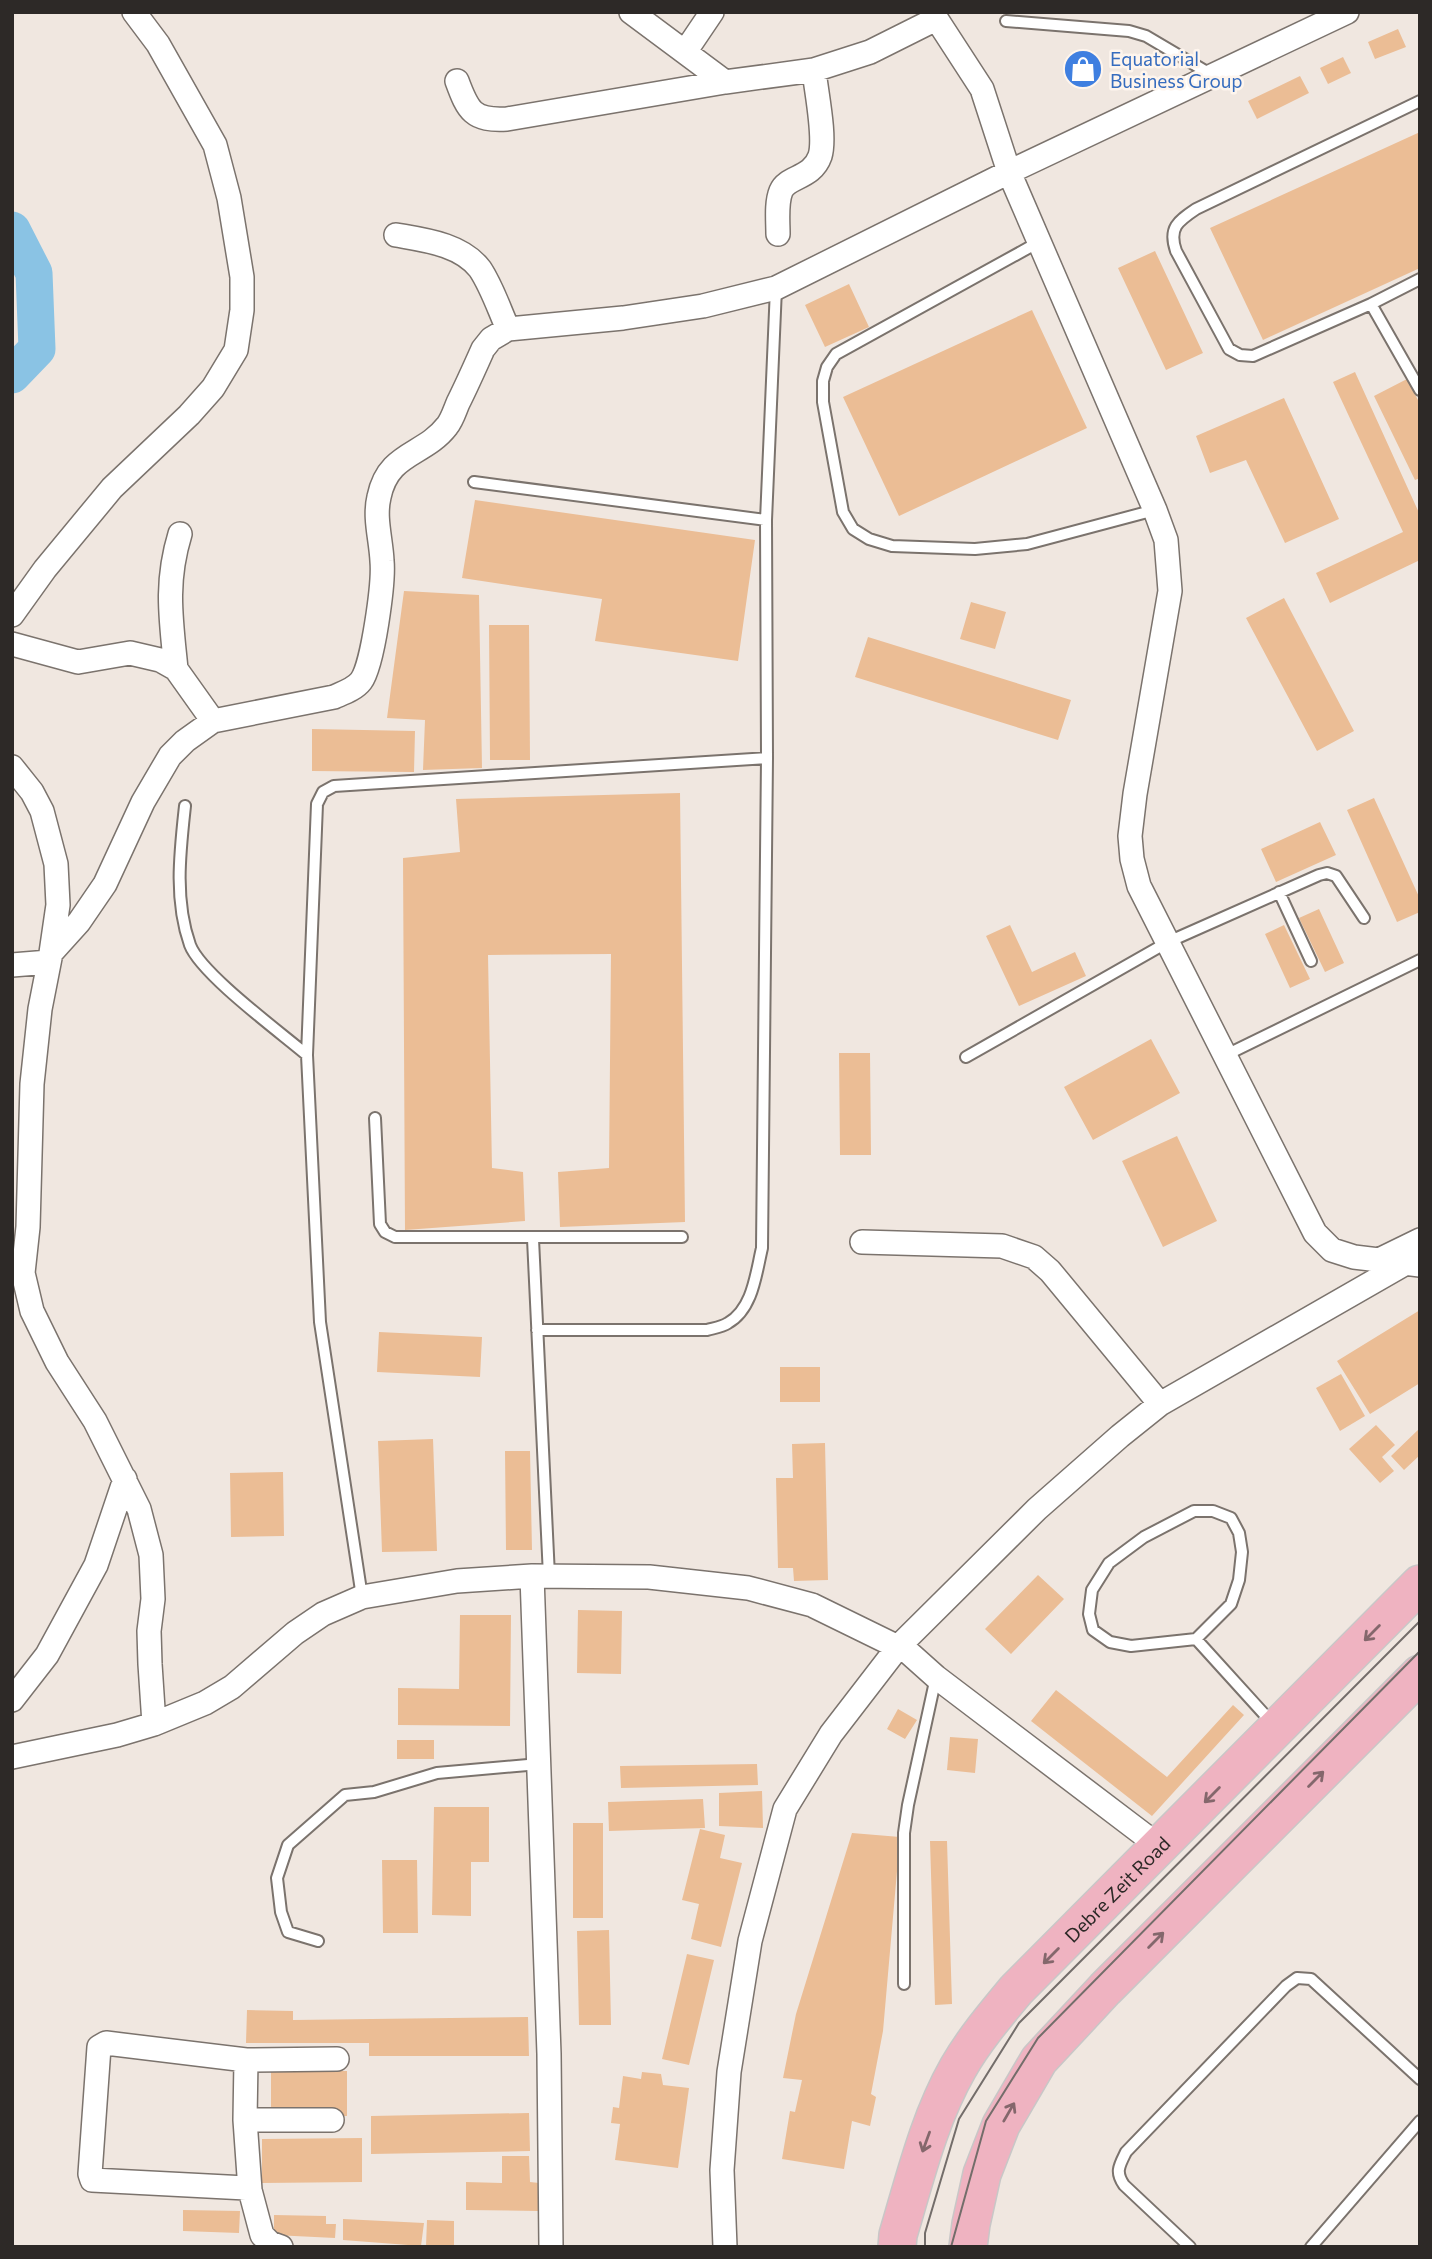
<svg xmlns="http://www.w3.org/2000/svg" width="1432" height="2259" viewBox="0 0 1432 2259" font-family="Commissioner,sans-serif">
	<rect width="100%" height="100%" fill="#f0e7e0"/>
	<g fill="none" stroke-linecap="round" stroke-linejoin="round">
		<path stroke="#8ac3e4" stroke-width="37" d="M12 230 34 273 37 349 12 375"/>
	</g>
	<path fill="#ebbd95" d="M1398 29 1406 47 1375 59 1368 42Z
		M1343 57 1351 73 1328 84 1320 68Z
		M1300 76 1309 93 1257 119 1248 101Z
		M1420 132V268L1263 340 1210 228Z
		M1155 251 1203 353 1166 370 1118 268Z
		M849 284 869 327 825 347 805 305Z
		M1032 310 1087 428 899 516 843 397Z
		M1355 372 1420 515V560L1330 603 1316 573 1403 532 1333 382Z
		M1407 379 1420 404V478L1415 480 1374 396Z
		M1284 398 1339 519 1285 543 1246 460 1210 473 1196 436Z
		M475 500 755 540 738 661 595 641 602 599 462 578Z
		M404 591 479 595 482 768 423 770 425 720 387 718Z
		M1284 598 1354 731 1317 751 1246 618Z
		M971 602 1006 612 995 649 960 639Z
		M489 625H529L530 760H490Z
		M868 637 1071 700 1058 740 855 677Z
		M312 729 415 731 414 772 312 771Z
		M680 793 685 1222 560 1227 558 1172 609 1168 611 954 488 955 492 1168 523 1172 525 1221 405 1230 403 858 460 852 456 799Z
		M1374 798 1420 899V912L1397 922 1347 810Z
		M1320 822 1336 855 1276 882 1261 849Z
		M1319 909 1344 963 1325 972 1299 918Z
		M1010 925 1032 972 1075 952 1086 976 1019 1006 986 936Z
		M1284 925 1310 979 1290 988 1265 934Z
		M1151 1039 1180 1093 1093 1140 1064 1087Z
		M839 1053H870L871 1155H840Z
		M1177 1136 1217 1221 1163 1247 1122 1161Z
		M1420 1310V1383L1370 1414 1337 1361Z
		M379 1332 482 1337 480 1377 377 1372Z
		M780 1367H820V1402H780Z
		M1341 1374 1365 1416 1340 1431 1316 1388Z
		M1376 1425 1395 1445 1382 1457 1394 1471 1380 1483 1349 1449Z
		M1420 1428V1455L1404 1470 1391 1456Z
		M433 1439 437 1551 382 1552 378 1441Z
		M825 1443 828 1580 794 1581 793 1568H778L776 1478H793L792 1444Z
		M505 1451H530L532 1550H506Z
		M283 1472 284 1536 231 1537 230 1473Z
		M1038 1575 1064 1599 1011 1654 985 1629Z
		M578 1610 622 1611 621 1674 577 1673Z
		M460 1615H511L510 1726 398 1725V1688L459 1689Z
		M1056 1690 1167 1777 1233 1705 1244 1715 1152 1816 1031 1721Z
		M898 1709 917 1720 905 1739 887 1729Z
		M950 1737 978 1739 975 1773 947 1770Z
		M397 1740H434V1759H397Z
		M757 1764 758 1785 621 1788 620 1766Z
		M762 1791 763 1828 719 1826V1793Z
		M703 1799 705 1828 609 1831 608 1802Z
		M434 1807H489V1862H471V1916L432 1915Z
		M573 1823H603V1918H573Z
		M700 1829 725 1835 720 1858 742 1863 721 1947 691 1939 699 1904 682 1900Z
		M852 1833 900 1837 883 2031 871 2094 876 2097 870 2126 852 2121 844 2169 782 2159 790 2111 795 2112 802 2080 783 2078 796 2014Z
		M930 1841H947L952 2004 935 2005Z
		M382 1860H417L418 1933H383Z
		M609 1930 611 2025H579L577 1931Z
		M687 1954 714 1960 689 2065 662 2059Z
		M247 2010 293 2011V2020L528 2017 529 2056H369V2043H246Z
		M271 2071H347V2116H271Z
		M642 2072 661 2074 663 2085 689 2088 678 2168 615 2160 620 2124 611 2123 613 2107 619 2108 623 2076 641 2079Z
		M529 2113 530 2151 371 2154V2116Z
		M362 2138V2182L262 2183V2139Z
		M502 2156H529L530 2182 539 2183 538 2211 466 2210V2182L502 2183Z
		M183 2210 240 2211 239 2233 183 2231Z
		M274 2215 326 2216V2224H336L335 2238 274 2235Z
		M343 2219 424 2223 421 2246 343 2240Z
		M427 2220 454 2221V2247L426 2246Z"/>
	<g fill="none" stroke-linecap="round" stroke-linejoin="round">
		<g stroke="#7b736d" stroke-width="14">
			<path id="lane" d="M1006 21 1129 31 1146 36 1212 75
				M1420 101 1196 209C1178 221 1168 228 1176 251L1229 349 1240 355 1253 356 1371 304 1420 279
				M1039 242 836 354 827 367 823 381V402L843 512 853 529 869 539 892 546 975 549 1027 544 1155 510
				M1371 304 1420 390
				M474 482 766 520
				M185 806C180 852 174 900 190 945 201 974 280 1032 307 1055
				M1279 892 1311 961
				M1226 1055 1420 960
				M966 1057 1168 942 1319 875 1327 873 1336 876 1364 918
				M375 1118 380 1224 385 1232 395 1237H682
				M533 1239 549 1576
				M537 1330H707C714 1328 722 1327 728 1323 753 1309 756 1273 762 1248L767 758 766 520 776 288
				M1194 1511H1213L1231 1518 1239 1533 1242 1552 1239 1580 1231 1604 1196 1639 1131 1646 1110 1642 1093 1630 1089 1614 1092 1590 1109 1563 1144 1537Z
				M362 1597 320 1322 307 1055 317 804 323 792 334 786 767 758
				M1196 1639 1274 1725
				M318 1941 288 1932 281 1912 277 1878 288 1845 345 1795 374 1792 437 1773 539 1764
				M904 1984V1833L908 1805 936 1677
				M1190 2247 1124 2185C1115 2172 1119 2166 1126 2152L1286 1986 1297 1978 1311 1979 1420 2079
				M1311 2247 1420 2121"/>
		</g>
		<g stroke="#7b736d" stroke-width="26">
			<path id="street" d="M631 12 725 82
				M932 12 982 89 1009 172 1155 510 1166 540 1170 591 1135 794 1130 836 1132 859 1139 886 1315 1233 1332 1250 1354 1257 1420 1265
				M685 52 712 12
				M457 81C468 111 473 121 507 119L725 82 814 70 870 52 936 19
				M778 234C778 221 776 203 781 191 787 176 812 179 820 156 826 137 816 91 814 70
				M396 235C424 240 461 244 480 269 492 287 499 309 508 329
				M12 615 45 569 112 488 189 415 213 388 236 350 242 310V277L229 198 215 145 158 44 134 12
				M12 644 78 662 130 653 160 660 176 669 213 721
				M176 669C171 619 165 583 180 534
				M12 767 32 792 42 811 56 864 58 905 51 953 40 1009 32 1084 28 1227 23 1273 32 1311 57 1362 95 1421 139 1509 151 1555 153 1599 149 1631 150 1664 154 1724
				M51 953 79 922 105 884 143 802 170 756 185 741 213 721 334 697C343 693 355 689 361 681 373 665 384 582 382 561 381 539 374 518 379 497 388 452 424 456 447 426 452 420 455 410 458 403 467 385 475 367 483 349L491 339 508 329 623 318 703 306 776 288 1009 172 1347 12
				M12 965 49 962
				M862 1242 1002 1246 1034 1257 1050 1271 1160 1404
				M1379 1260 1420 1240
				M532 1576 549 2054 551 2247
				M12 1700 47 1655 96 1565 125 1479
				M12 1757 117 1735 154 1724 205 1703 232 1687 295 1633 323 1614 362 1597 457 1581 532 1576 649 1577 748 1588 812 1605 908 1652 936 1677 1160 1847
				M246 2060 245 2120 250 2190
				M245 2120H332
				M281 2247 270 2243 262 2235 250 2190 246 2188 92 2180 90 2174 99 2047 106 2043 246 2060 337 2059
				M725 2247 722 2170 729 2072 750 1941 785 1809 831 1734 898 1647 1037 1509 1120 1436 1160 1404 1406 1263"/>
		</g>
		<g stroke="#c8c7c7" stroke-width="40">
			<g id="primary">
				<path id="s1" d="M897 2247 898 2235C915 2178 929 2119 958 2068 974 2040 996 2014 1016 1990L1420 1584"/>
				<path d="M968 2247 971 2224 982 2174 1001 2125 1039 2060 1105 1989 1420 1674"/>
			</g>
		</g>
		<use href="#lane" stroke="#fff" stroke-width="10"/>
		<use href="#street" stroke="#fff" stroke-width="23"/>
		<use href="#primary" stroke="#efb3c1" stroke-width="37"/>
		<path stroke="#736d6a" stroke-width="2" d="M925 2247V2233L959 2119 1019 2023 1420 1621
			M951 2247 986 2121 1038 2038 1420 1651"/>
	</g>
	<defs><path id="oneway-shaft" d="M-6 0H5M1.5-3L5.5 0L1.5 3" fill="none" stroke-width="1.6" stroke-linecap="round" stroke-linejoin="round" transform="scale(1.75)"/></defs>
	<g stroke="#84676c">
		<use href="#oneway-shaft" transform="translate(1372 1633) rotate(135)"/>
		<use href="#oneway-shaft" transform="translate(1316 1779) rotate(-45)"/>
		<use href="#oneway-shaft" transform="translate(1212 1795) rotate(135)"/>
		<use href="#oneway-shaft" transform="translate(1156 1940) rotate(-45)"/>
		<use href="#oneway-shaft" transform="translate(1051 1956) rotate(135)"/>
		<use href="#oneway-shaft" transform="translate(1009 2112) rotate(-60)"/>
		<use href="#oneway-shaft" transform="translate(926 2142) rotate(110)"/>
	</g>
	<defs>
		<g id="shop-disc" transform="scale(2.0125)"><circle r="9.5" fill="#3f7fe0" stroke="#fef5ed"/><path d="M-5-2.5h2.3a2.7 3.5 0 0 1 5.4 0H5L5.5 6h-11ZM-1.5-2.5h3a1.5 2.3 0 0 0-3 0Z" fill="#fff"/></g>
	</defs>
	<g fill-rule="evenodd">
		<use href="#shop-disc" x="1083" y="69"/>
	</g>
	<g text-anchor="middle" dominant-baseline="central" stroke-width="5" stroke-linejoin="round" paint-order="stroke">
		<g font-size="19" fill="#366cbe" stroke="#fef5ed" text-anchor="start">
			<text x="1110" y="58">Equatorial<tspan x="1110" dy="22">Business Group</tspan></text>
		</g>
		<g font-size="19" fill="#2d2927" stroke="#fef5ed">
			<text stroke="none"><textPath href="#s1" startOffset="430">Debre Zeit Road</textPath></text>
		</g>
	</g>
	<rect width="1432" height="2259" fill="none" stroke="#2d2927" stroke-width="28"/>
</svg>
